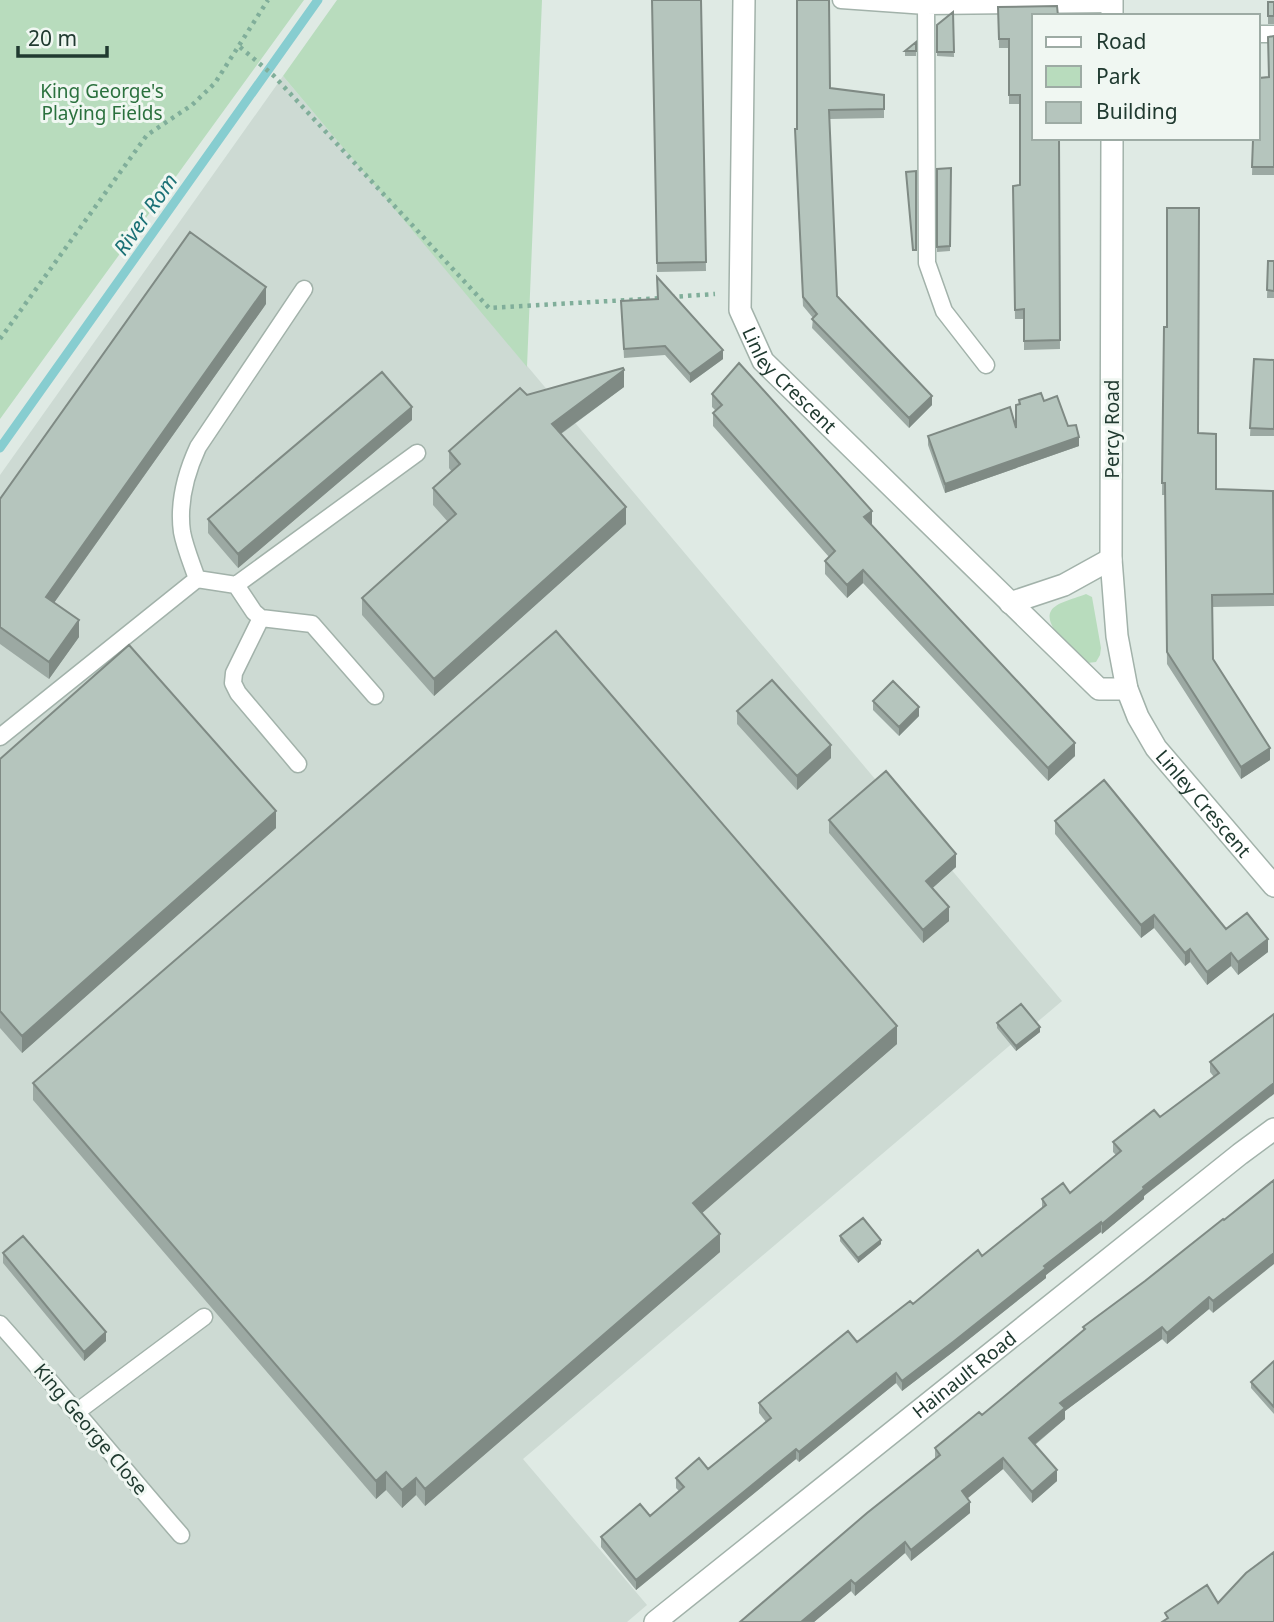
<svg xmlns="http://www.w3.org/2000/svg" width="1274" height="1622" viewBox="0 0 1274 1622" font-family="'Noto Sans',sans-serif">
	<rect width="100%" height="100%" fill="#dfeae4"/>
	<path fill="#cddad3" d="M283 76 1062 1001 523 1459 647 1605 627 1622H0V475Z"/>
	<path fill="#b8dcbd" d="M0 0H304L0 419Z
		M337 0H542L527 367 283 76Z
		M1086 594 1092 597 1101 648 1100 655 1096 662 1087 663C1076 655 1042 625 1051 611 1056 602 1077 598 1086 594Z"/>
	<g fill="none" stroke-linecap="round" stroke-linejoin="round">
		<path stroke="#87cdd0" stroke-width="9" d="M0 448 318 0"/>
		<g stroke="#a2b2aa" stroke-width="19">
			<path id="lane" d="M841 0 926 6 1112 4
				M926 0 927 263 944 311 986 365
				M1258 34H1274
				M197 579C192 564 185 548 182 532 178 503 186 473 198 447L304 289
				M236 585 254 612 261 618 312 624 375 696
				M261 618 234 673 233 683 238 693 298 764
				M0 737 197 579 236 585 417 453
				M0 1324C62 1393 120 1465 181 1535
				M78 1411 204 1317"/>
		</g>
		<g stroke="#a2b2aa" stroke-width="24">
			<g id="street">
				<path id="s1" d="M744 0 740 310 763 361 1099 689H1127"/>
				<path d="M1112 0V16"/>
				<path id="s2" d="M1112 138 1111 559 1117 636 1127 689 1138 717 1156 748 1274 886"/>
				<path d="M1010 603 1064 585 1111 559"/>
				<path id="s3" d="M655 1622 1240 1154 1274 1129"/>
			</g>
		</g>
		<path stroke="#80ae9a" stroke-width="4.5" stroke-dasharray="3.5 5" stroke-linecap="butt" d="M240 47 274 76 489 308 662 298
			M671 297 715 294
			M0 339 147 135 192 105 215 83 268 0"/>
		<use href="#lane" stroke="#fff" stroke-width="16"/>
		<use href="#street" stroke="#fff" stroke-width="21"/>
	</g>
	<path fill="#9ca9a3" d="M652 0H701L706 271 657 272Z
		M1268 2H1274V24H1268Z
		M998 7 1059 138 1060 349 1024 350V319H1015L1013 186 1020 185V104H1009V48H999Z
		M953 12 954 57 937 56V25Z
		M1274 36V175H1252L1253 140H1257L1269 77Z
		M916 42V56H905V51Z
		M830 88 884 95V118L829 119 837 296 932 405 909 428 812 328 813 318 803 306 795 139 797 129Z
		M951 168 950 251 937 252V169Z
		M1268 261H1274V298H1267Z
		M621 301 723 359 690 383 665 355 624 358Z
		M266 304 54 603 79 637 49 679 0 644V499Z
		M1164 327 1216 489 1274 558V606L1212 607 1213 659 1270 760 1241 779 1167 664 1165 495H1162Z
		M1254 359 1274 360V436H1250Z
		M624 387 561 434 626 524 434 696 362 615V598L448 522 433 505V488L452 472 449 468V451L527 395Z
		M712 394 872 524H871L1075 756 1048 781 863 583 847 598 825 574V561L829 557 713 426V413L716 411 712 407Z
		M1019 400 1044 401 1068 426 1079 446 945 493 928 445V436L1016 428Z
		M412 420 238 568 208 533V519Z
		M873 701 919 716 899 736 873 710Z
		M737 711 831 758 797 790 737 724Z
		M0 759 276 828 22 1053 0 1028Z
		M829 820 956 867 932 888 949 921 923 943 829 833Z
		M1055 821 1226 929 1268 952 1238 975 1231 966 1207 985 1190 962 1185 966 1154 928 1141 938 1055 834Z
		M1274 1014 1144 1196V1199L1102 1234 1101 1232 1046 1275V1278L953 1352 902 1391 896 1383 799 1462 796 1459 636 1590 601 1547V1537L650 1516 679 1491 676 1488V1478L708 1469 766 1422 759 1413V1403L857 1342 982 1256 1042 1208V1199L1070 1193 1116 1155 1113 1152V1142L1160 1117 1214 1077 1210 1072V1062Z
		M997 1023 1040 1032 1016 1051 997 1028Z
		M897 1044 701 1213 720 1252 425 1506 416 1495 402 1508 386 1490 376 1499 33 1100V1083Z
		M1223 1219 1213 1313 1209 1309 1167 1344 1162 1339 1065 1411V1419L1035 1445 1057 1481 1032 1503 1003 1469 967 1498 970 1513 911 1561 905 1553 855 1596 851 1591 814 1622H740L935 1459V1448L982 1415 1083 1331V1327L1145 1281Z
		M840 1236 881 1244 858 1263 840 1241Z
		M3 1253 106 1341 84 1361 3 1263Z
		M1274 1361V1414L1251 1388V1382Z"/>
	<path fill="#7f8a84" d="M266 287V304L46 614V597Z
		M723 350V359L690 383V374Z
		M624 370V387L552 440V424Z
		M932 396V405L909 428V418Z
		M412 407V420L238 568V554Z
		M1079 437V446L945 493V484Z
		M626 507V524L434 696V679Z
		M872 511V524L864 530V517Z
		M863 570V583L847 598V585Z
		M79 620V637L49 679V662Z
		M919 707V716L899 736V727Z
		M1075 743V756L1048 781V768Z
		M831 745V758L797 790V776Z
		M1270 748V760L1241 779V767Z
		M276 811V828L22 1053V1036Z
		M956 854V867L926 894V881Z
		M949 907V921L923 943V930Z
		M1154 915V928L1141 938V925Z
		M1268 939V952L1238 975V962Z
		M1190 949V962L1185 966V953Z
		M1231 953V966L1207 985V972Z
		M897 1026V1044L693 1221V1203Z
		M1040 1027V1032L1016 1051V1046Z
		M1274 1083V1094L1144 1196V1199L1102 1234V1224L1143 1187Z
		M1101 1222V1232L1046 1275V1278L953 1352 902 1391V1381L1044 1266Z
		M720 1234V1252L425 1506V1489Z
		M881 1240V1244L858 1263V1258Z
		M1274 1253V1264L1213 1313V1301Z
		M1209 1297V1309L1167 1344V1333Z
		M1162 1327V1339L1065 1411V1419L1029 1449V1438L1060 1403Z
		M106 1332V1341L84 1361V1352Z
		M896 1373V1383L799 1462V1452Z
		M796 1449V1459L636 1590V1580Z
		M1003 1458V1469L962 1503V1491Z
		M1057 1470V1481L1032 1503V1492Z
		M386 1472V1490L376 1499V1481Z
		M416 1478V1495L402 1508V1490Z
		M970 1502V1513L911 1561V1550Z
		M905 1542V1553L855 1596V1584Z
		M851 1580V1591L814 1622H801Z"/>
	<path fill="#b5c5bd" stroke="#7f8a84" stroke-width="2" d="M652 0H701L706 262 657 263Z
		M797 0H829L830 88 884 95V109L829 110 837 296 932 396 909 418 812 319 817 314 803 297 795 129H797Z
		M1268 2H1274V16H1268Z
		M1057 6 1058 16H1034V138H1059L1060 340 1024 341V309L1015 310 1013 186 1020 185V95H1009V39H999L998 7Z
		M953 12 954 52H937V25Z
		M1274 36V167H1252L1253 140H1257V138H1258L1259 78 1269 77 1268 37Z
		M916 42V51H905Z
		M951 168 950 246 937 247V169Z
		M916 171V250H913L906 172Z
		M1167 208H1199L1198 433 1216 434V489L1273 491 1274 594 1212 595 1213 659 1270 748 1241 767 1167 652 1165 483H1162L1164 327H1167Z
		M190 232 266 287 46 597 79 620 49 662 0 627V499Z
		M1268 261H1274V291L1267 290Z
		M657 277 723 350 690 374 665 346 624 349 621 301 658 299Z
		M1254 359 1274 360V429L1250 428Z
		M739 363 872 511 864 517 1075 743 1048 768 863 570 847 585 825 561 835 551 713 413 722 405 712 394Z
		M623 368 624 370 552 424 626 507 434 679 362 598 456 514 433 488 460 464 449 451 520 388 527 395Z
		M382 372 412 407 238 554 208 519Z
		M1041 393 1044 401 1057 396 1068 426 1076 425 1079 437 945 484 928 436 1010 407 1016 428V405L1020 404 1019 400Z
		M556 631 897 1026 693 1203 720 1234 425 1489 416 1478 402 1490 386 1472 376 1481 33 1083Z
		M129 645 276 811 22 1036 0 1011V759Z
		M772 680 831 745 797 776 737 711Z
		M893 681 919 707 899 727 873 701Z
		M886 771 956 854 926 881 949 907 923 930 829 820Z
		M1104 780 1226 929 1247 913 1268 939 1238 962 1231 953 1207 972 1190 949 1185 953 1154 915 1141 925 1055 821Z
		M1021 1004 1040 1027 1016 1046 997 1023Z
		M1274 1014V1083L1143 1187 1144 1189 1102 1224 1101 1222 1044 1266 1046 1268 953 1342 902 1381 896 1373 799 1452 796 1449 636 1580 601 1537 640 1504 650 1516 684 1487 676 1478 699 1458 708 1469 771 1418 759 1403 848 1331 857 1342 910 1301 913 1304 978 1250 982 1256 1046 1205 1042 1199 1063 1183 1070 1193 1121 1151 1113 1142 1154 1110 1160 1117 1219 1073 1210 1062Z
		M1274 1180V1253L1213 1301 1209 1297 1167 1333 1162 1327 1060 1403 1065 1408 1029 1438 1057 1470 1032 1492 1003 1458 962 1491 970 1502 911 1550 905 1542 855 1584 851 1580 801 1622H740L867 1513 940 1455 935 1448 979 1412 982 1415 1085 1329 1083 1327 1145 1281 1223 1219 1224 1220Z
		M863 1218 881 1240 858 1258 840 1236Z
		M23 1236 106 1332 84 1352 3 1253Z
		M1274 1361V1407L1251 1382Z
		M1274 1552V1622H1162L1168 1618 1165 1613 1207 1585 1218 1603 1246 1573Z"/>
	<g text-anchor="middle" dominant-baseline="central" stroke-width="6" stroke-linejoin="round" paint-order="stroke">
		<g font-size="19" fill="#2b713e" stroke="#f0f7f2">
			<text x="102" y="91">King George's<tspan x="102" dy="22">Playing Fields</tspan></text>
		</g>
		<g font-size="19" fill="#203a30" stroke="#f0f7f2">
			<text stroke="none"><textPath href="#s1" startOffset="397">Linley Crescent</textPath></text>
			<text transform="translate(1112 429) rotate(-90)">Percy Road</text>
			<text stroke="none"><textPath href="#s2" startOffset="691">Linley Crescent</textPath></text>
			<text stroke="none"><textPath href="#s3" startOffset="396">Hainault Road</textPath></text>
			<text transform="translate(91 1429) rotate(50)">King George Close</text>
		</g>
		<g font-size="21" font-style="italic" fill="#1b7176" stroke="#f0f7f2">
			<text transform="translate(145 214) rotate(-55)">River Rom</text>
		</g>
	</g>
	<rect x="1032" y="14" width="228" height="126" fill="#f0f7f2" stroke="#9daba4" stroke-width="2"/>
	<rect x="1046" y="37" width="35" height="10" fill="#ffffff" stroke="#9daba4" stroke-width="2"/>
	<text x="1096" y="49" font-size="21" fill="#203a30">Road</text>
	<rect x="1046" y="66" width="35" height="21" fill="#b8dcbd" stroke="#9daba4" stroke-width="2"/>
	<text x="1096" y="84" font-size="21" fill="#203a30">Park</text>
	<rect x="1046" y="102" width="35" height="21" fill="#b5c5bd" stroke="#9daba4" stroke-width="2"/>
	<text x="1096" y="119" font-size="21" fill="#203a30">Building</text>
	<path d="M18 46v10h89v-10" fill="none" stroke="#203a30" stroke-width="3.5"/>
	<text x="28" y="46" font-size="21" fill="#203a30" stroke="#f0f7f2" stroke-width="5" paint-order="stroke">20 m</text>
</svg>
